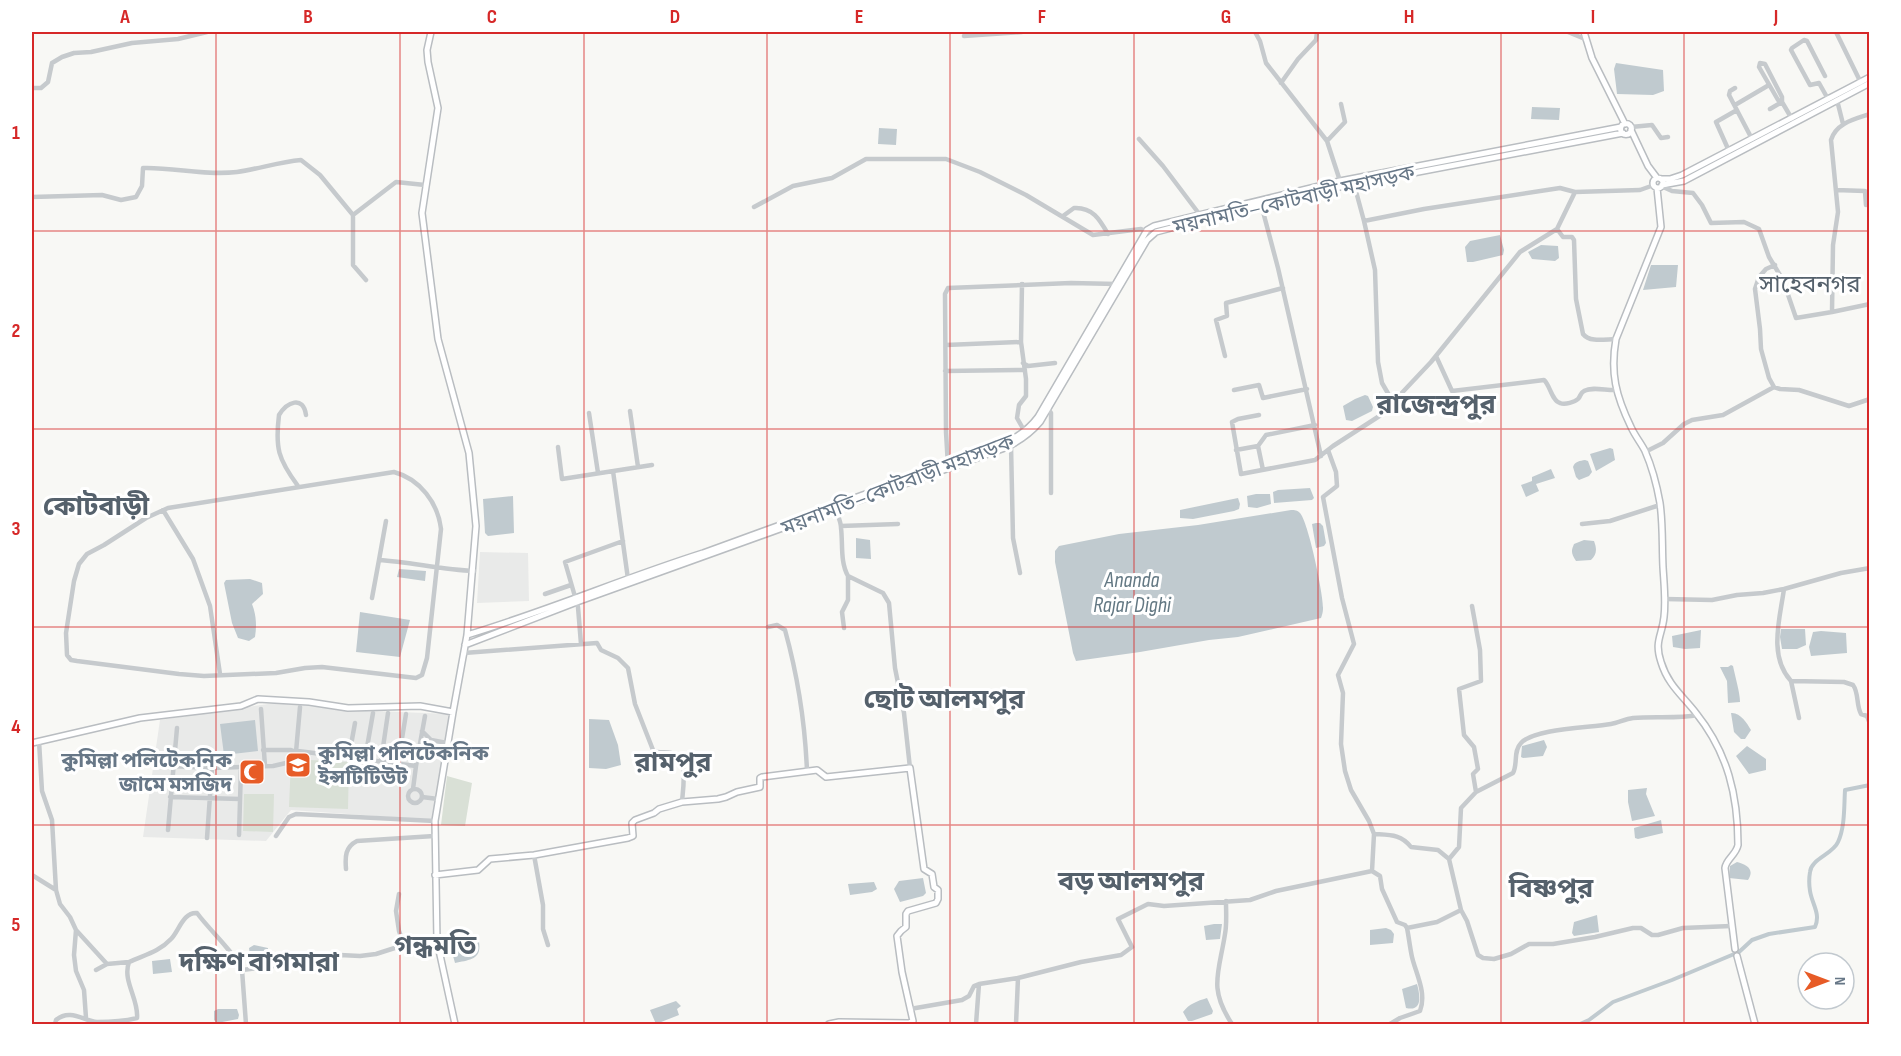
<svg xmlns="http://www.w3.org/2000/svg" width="1901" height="1056" viewBox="0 0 1901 1056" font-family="'Sofia Sans Condensed','Noto Sans Bengali',sans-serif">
	<rect width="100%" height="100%" fill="#f8f8f5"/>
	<path fill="#e9eae9" d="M480 552 528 553 529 601 477 603Z
		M275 703 350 710 450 714 433 820 291 810 266 841 143 837 160 720Z"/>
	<path fill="#d9e0d6" d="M291 759 349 762 348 809 289 807Z
		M447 776 472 783 465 826 441 825Z
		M244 794H274L273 832 243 831Z"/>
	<path fill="#c0cacf" d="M1616 63 1663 70 1664 91 1653 95 1617 94 1614 69Z
		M1532 107 1560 108 1559 120 1531 119Z
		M879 128 897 129 896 145 878 144Z
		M1500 235 1504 250 1503 255 1473 262H1467L1465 247 1470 241Z
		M1541 245 1558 246 1559 258 1555 261 1532 259 1528 252Z
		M1651 265H1678L1676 287 1643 290Z
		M1365 395 1368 396 1373 407 1372 411 1352 421 1346 420 1343 406 1355 399Z
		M1610 448 1613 449 1615 460 1596 471 1590 454Z
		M1585 460 1588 461 1592 472 1589 476 1579 480 1576 477 1573 467C1575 461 1580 461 1585 460Z
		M1551 469 1555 478 1536 484 1539 491 1526 497 1521 485 1532 481V477Z
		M1310 488 1314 498 1312 500 1274 503 1273 492 1278 490Z
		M1256 494H1270L1271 504 1257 508 1248 507 1247 496Z
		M513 496 514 533 488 536 485 533 483 499Z
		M1238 498 1240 504 1239 509 1234 511 1193 519 1180 518V510Z
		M1291 510C1295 510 1297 510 1300 513 1308 521 1324 596 1323 609 1323 612 1322 615 1321 618L1238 637 1209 640 1140 652 1076 661 1073 653 1055 562V551L1059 546 1119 534 1198 525Z
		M1316 523H1320L1323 526 1326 543 1324 546 1316 548 1312 524Z
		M856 538 870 540 871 559 856 558Z
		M1584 540 1594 541C1597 549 1597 554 1591 560L1576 561C1571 553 1571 551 1574 544Z
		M399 569 426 571 425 581 397 577Z
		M250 579 262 583 263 594 252 604C256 614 257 625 255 637L249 641 238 638 232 623 224 583 226 580Z
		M360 612 410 620 400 657 356 652Z
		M1781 629H1805L1806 645 1797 649H1782L1780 637Z
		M1701 630 1700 648 1685 649 1673 647 1672 636Z
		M1821 631 1846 633 1847 653 1811 656 1809 647 1813 632Z
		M1731 665 1733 666C1735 676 1740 693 1740 702L1728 703 1727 681 1720 667H1728Z
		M1731 713C1740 712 1747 723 1751 730L1745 739H1741L1734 732Z
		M589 719 609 720 618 745 621 765 606 769 589 768Z
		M255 720 258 751 224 755 220 724Z
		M1544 740 1547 747 1543 756 1523 758 1521 757 1522 746Z
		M1747 746 1766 759V770L1749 774 1736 756Z
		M1647 788 1646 794 1655 816 1632 821 1628 802V790Z
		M1661 820 1663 833 1638 839 1635 838 1634 828Z
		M1737 862C1747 865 1755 869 1748 880L1729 878 1730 866Z
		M923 878 926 893 923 896 900 902 894 889 899 881Z
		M874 882 877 889 872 892 850 895 848 884Z
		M1597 915 1599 932 1574 936 1572 933 1574 922Z
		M1214 924H1222L1220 939 1206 940 1204 926Z
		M1386 928 1391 930 1394 934 1393 943 1370 945V930Z
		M479 942C482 960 469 960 455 963L450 945 458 943Z
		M254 945 268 948 267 960 251 965 249 948Z
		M170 959 172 972 153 974 152 961Z
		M1417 984C1420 995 1423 1012 1406 1008L1402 989Z
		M1207 998 1213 1011 1212 1014 1192 1021H1188L1183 1012C1189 1004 1197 1001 1207 998Z
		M676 1001 681 1006 677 1009 679 1015 656 1024 650 1010Z
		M218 1009H237L239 1015 238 1019 217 1023 214 1020V1011Z"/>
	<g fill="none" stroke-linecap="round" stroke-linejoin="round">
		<path stroke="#c0cacf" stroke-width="4" d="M1580 1024 1589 1020 1613 1002 1672 980 1739 952 1752 940 1769 934 1815 927C1821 914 1812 904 1810 891 1809 885 1809 878 1810 872 1811 859 1833 854 1838 842 1845 827 1844 807 1845 790L1870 785"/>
		<g stroke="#b9bdc1" stroke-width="8">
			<path id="major" d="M431 32 427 50 428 62 438 108 422 213 438 339 469 453 476 526 467 635 453 712 435 821 437 941 455 1024
				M1584 32 1592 58 1625 124
				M1620.5 129a5.5 5.5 0 1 1 11 0a5.5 5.5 0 1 1-11 0Z
				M1631 130 1648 166 1657 178
				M1653 183a5 5 0 1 1 10 0a5 5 0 1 1-10 0Z
				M1661 179H1670L1682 175 1870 77
				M1662 185 1684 181 1870 83
				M1657 188 1661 227 1616 339C1610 373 1616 396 1631 427 1635 436 1641 443 1645 451 1652 467 1657 486 1660 503 1663 524 1662 546 1663 567 1664 584 1666 601 1664 617 1662 636 1654 641 1661 662 1668 685 1682 695 1696 713 1728 753 1738 796 1738 845 1736 855 1726 859 1725 868L1735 949
				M467 635C547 611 624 578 703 553L992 448C1011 441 1026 433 1038 417L1147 230 1154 226 1340 181 1621 127
				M465 645 577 602 1002 449C1017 443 1029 435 1040 422L1147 240 1156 232 1298 195 1623 133
				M32 743 140 718 241 706 258 699 309 702 348 708 420 706 453 712
				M435 875 478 870 490 859 534 855 628 838 633 836 632 823 635 820 654 813 659 809 682 802 718 799 726 797 737 792 760 787V778L762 777 817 770 826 777 910 768 924 869 932 874 934 887 938 890V899L936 903 908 911 906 914V927L901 931 897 936 902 972 913 1021 909 1023 839 1022 829 1024
				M1737 956 1755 1024"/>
		</g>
		<path stroke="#c6cacd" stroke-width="4.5" d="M1255 32 1260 41 1266 63 1327 141 1341 184
			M1568 32 1585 39
			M1836 32 1861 83
			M964 36 1022 32
			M1760 63 1759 67 1778 100 1782 102 1792 119
			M1760 63 1765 64 1782 97V102
			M1825 76 1807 41 1804 40 1792 48 1791 50 1810 85 1819 83 1828 99
			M1281 83 1298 59 1316 40 1317 32
			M32 88H41L48 82 52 63 62 57 74 53 91 52 132 43 178 39 207 32
			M1735 88 1730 91 1729 95 1752 139
			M1837 100 1843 124
			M1735 105 1769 85
			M1770 109 1782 102
			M1870 114C1855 119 1836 123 1831 140L1838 212 1833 245 1832 312 1870 304
			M1631 127 1652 125 1661 138 1668 137
			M1139 139 1163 166 1200 215
			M1327 141 1345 122 1341 104
			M1729 151 1716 122 1737 110
			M1354 184 1364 221 1424 209 1560 188 1575 192
			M1661 186 1672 191 1693 193 1702 205 1711 223 1744 222 1759 229 1769 257 1783 280 1796 318 1832 312
			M1836 190 1865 191 1866 205
			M32 197 102 195 121 200 136 197 142 186 143 168C174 167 205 176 237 172 258 169 279 162 301 160L320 175 353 215
			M1261 204 1278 268 1321 456
			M754 207 793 186 832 178 866 159H946L980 172 1026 195 1093 235 1141 229 1148 232
			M1063 216 1074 208C1093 207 1100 220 1108 234
			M1364 221 1375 270 1378 362 1382 383 1393 402
			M1557 229 1563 237H1572L1574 240 1576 299 1583 334C1590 343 1606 339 1616 339
			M1775 265 1766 269 1759 277 1755 289 1760 329 1761 349 1769 378 1774 387 1780 389 1799 390 1849 406 1870 399
			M366 280 353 265V215L396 182 425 185
			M1022 284 1021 342 1026 379V396L1019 405 1017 418 1025 432
			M946 345 1021 342
			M1225 356 1216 320 1227 316 1226 303 1283 288
			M1436 356 1452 391 1544 380C1550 385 1552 401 1560 403 1565 405 1575 402 1578 399 1581 396 1580 393 1584 391 1593 386 1607 391 1617 390
			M1023 363 1028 366 1055 363
			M945 371 1025 370
			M1234 390 1259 385 1263 398 1307 389
			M1047 407 1051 413V493
			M630 411 638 467
			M589 413 598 473
			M1259 415 1238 419 1232 422 1241 474 1315 460 1333 446 1381 415 1431 362 1520 252 1557 229 1575 192 1640 190 1654 185
			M1011 445 1013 538 1020 573
			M1258 446 1266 435 1315 425
			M558 447 562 479 652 465
			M1236 450 1258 446 1263 470
			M1328 450 1336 472 1337 486 1323 497 1342 598 1354 644 1338 675 1343 693 1341 744 1345 771 1351 790 1369 821 1374 834 1372 871
			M1645 452 1663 443 1684 424 1692 420 1723 415 1774 387
			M948 466 946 432 945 294 948 288 1071 283 1117 284
			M613 471 628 579
			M394 472C420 479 438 503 441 529L427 658 422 675 416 678 322 667 305 668 276 673 204 676 179 674 77 661 71 660 67 655 66 633 74 581 79 564 87 554 104 545 146 518 168 508Z
			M298 486C278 459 275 448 279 415 287 402 303 395 306 415
			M163 510 193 559 210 606 220 674
			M836 510C838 516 841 522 841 528 843 544 840 562 848 576L883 593 889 603 895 668 904 713 910 768
			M386 521 379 560C411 562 442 570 474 571
			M1582 524 1610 521 1660 505
			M841 526 898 524
			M1784 589C1780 618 1768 656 1791 681L1844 682 1853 685C1859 693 1856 705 1861 714L1867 716 1870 724
			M545 594 571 585
			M372 598 379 560
			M1665 599 1712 600 1737 595 1763 593 1784 589 1841 573 1870 568
			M1472 606 1480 650 1481 681 1459 689 1464 735 1474 747 1478 769 1473 774 1476 792
			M768 627 777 625 785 630C798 677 805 722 807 771
			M844 628 842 612 848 600V576
			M581 644 578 607 565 562 623 541
			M464 653 597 643 601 650 618 658 628 668 635 704 653 750C659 754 665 751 671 753 689 759 683 787 682 802
			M1791 681 1799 718
			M261 709 265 766
			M1698 715C1676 719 1655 716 1633 718 1625 719 1618 723 1611 724 1590 728 1535 728 1521 743 1513 751 1518 764 1513 773L1476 792 1461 808 1459 847 1449 859 1461 910 1467 921 1478 955 1483 958 1494 959 1511 954 1529 944H1553L1595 937 1633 928H1641L1652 935H1658L1683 928 1731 926
			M422 731 431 740 447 743
			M39 741 42 791 52 820 56 890 60 904 70 917 76 930 107 964 129 962
			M263 750H291L296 752 300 707
			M349 756 355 723
			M365 759 373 713
			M381 761 388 713
			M398 763 406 714
			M172 766 212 768 273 766 286 763 293 753 298 751 416 766 413 789
			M416 766 425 716
			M408 796a7 7 0 1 1 14 0a7 7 0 1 1-14 0Z
			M170 797 240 799
			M422 797 438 799
			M168 830 177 728
			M1374 834C1390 835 1401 834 1411 847L1438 850 1449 859
			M239 835 241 767
			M276 836 289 817 296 814 435 821
			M207 838 212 768
			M534 855 543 905V929L548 945
			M346 869C345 857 345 847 357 841L434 836
			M32 875 56 890
			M399 894 396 911 399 931 404 945
			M1226 901C1226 912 1227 924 1225 934 1219 973 1208 988 1232 1024
			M76 930 74 955 76 971 84 990 86 1018
			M96 970 107 964
			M242 970 246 1024
			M1018 978 1081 962 1121 955 1132 947 1118 919 1148 904 1164 906 1250 900 1276 891 1372 871 1380 876 1382 889 1397 922 1405 925 1407 928 1437 922 1461 910
			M910 1009 962 1000 969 996 974 986 979 984 1018 978 1016 1024
			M55 1024 56 1020C70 1008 84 1021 97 1022 110 1022 125 1021 137 1018 139 999 122 981 129 962 144 955 159 952 171 939 179 931 183 912 197 913 211 932 231 948 242 970L297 963 340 955 360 956 376 954 404 945 437 941
			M976 1024 979 984
			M1390 1024 1400 1018 1420 1011C1427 993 1416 974 1412 957 1410 948 1409 938 1407 928"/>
		<use href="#major" stroke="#fff" stroke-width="5"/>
	</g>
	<path fill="none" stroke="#d62828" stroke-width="1.5" stroke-opacity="0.55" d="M216 32V1024M400 32V1024M584 32V1024M767 32V1024M950 32V1024M1134 32V1024M1318 32V1024M1501 32V1024M1684 32V1024M32 231H1870M32 429H1870M32 627H1870M32 825H1870"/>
	<defs>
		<g id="university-square" transform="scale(1.35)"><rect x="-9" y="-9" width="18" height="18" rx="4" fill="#e75b26" stroke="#fff"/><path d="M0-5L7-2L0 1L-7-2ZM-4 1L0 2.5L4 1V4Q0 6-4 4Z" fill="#fff"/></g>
		<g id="mosque-square" transform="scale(1.35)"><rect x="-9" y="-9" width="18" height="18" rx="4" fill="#e75b26" stroke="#fff"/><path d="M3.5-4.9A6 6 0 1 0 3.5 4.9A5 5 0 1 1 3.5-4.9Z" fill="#fff"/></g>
	</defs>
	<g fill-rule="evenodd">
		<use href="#university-square" x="298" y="765"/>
		<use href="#mosque-square" x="252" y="772"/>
	</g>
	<g text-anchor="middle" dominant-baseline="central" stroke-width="6" stroke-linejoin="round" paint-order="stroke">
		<g font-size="21" fill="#677787" stroke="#fff">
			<text transform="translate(1294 200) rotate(-13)">ময়নামতি–কোটবাড়ী মহাসড়ক</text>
			<text transform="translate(898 485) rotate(-21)">ময়নামতি–কোটবাড়ী মহাসড়ক</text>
		</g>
		<g font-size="21" font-weight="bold" fill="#677787" stroke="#fff" text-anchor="start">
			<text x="318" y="753">কুমিল্লা পলিটেকনিক<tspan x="318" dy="24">ইন্সটিটিউট</tspan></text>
			<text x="232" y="760" text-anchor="end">কুমিল্লা পলিটেকনিক<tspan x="232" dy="24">জামে মসজিদ</tspan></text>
		</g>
		<g font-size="22" font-style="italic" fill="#637883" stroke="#fff">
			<text x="1132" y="580">Ananda<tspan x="1132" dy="25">Rajar Dighi</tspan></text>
		</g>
		<g font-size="24" fill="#55616c" stroke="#fff">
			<text x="1810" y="284">সাহেবনগর</text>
		</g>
		<g font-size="27" font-weight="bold" fill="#55616c" stroke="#fff">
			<text x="1436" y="405">রাজেন্দ্রপুর</text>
			<text x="96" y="507">কোটবাড়ী</text>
			<text x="944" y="700">ছোট আলমপুর</text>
			<text x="673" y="763">রামপুর</text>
			<text x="1131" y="882">বড় আলমপুর</text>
			<text x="1551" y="889">বিষ্ণপুর</text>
			<text x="435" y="946">গন্ধমতি</text>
			<text x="259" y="963">দক্ষিণ বাগমারা</text>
		</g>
	</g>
	<rect width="1901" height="1056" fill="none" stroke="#ffffff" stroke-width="66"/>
	<g transform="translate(1826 981) rotate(90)"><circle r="28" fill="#ffffff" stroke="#c2c9cf" stroke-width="1.5"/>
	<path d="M0-4.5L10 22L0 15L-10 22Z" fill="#e75b26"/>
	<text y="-9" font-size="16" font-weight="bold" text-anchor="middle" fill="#677787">N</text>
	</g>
	<rect x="33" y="33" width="1835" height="990" fill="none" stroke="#d62828" stroke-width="2"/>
	<g font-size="20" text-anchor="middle" font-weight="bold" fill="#d62828">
		<text x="125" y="23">A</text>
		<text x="308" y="23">B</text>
		<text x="492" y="23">C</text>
		<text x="675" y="23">D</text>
		<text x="859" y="23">E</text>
		<text x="1042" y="23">F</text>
		<text x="1226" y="23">G</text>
		<text x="1409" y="23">H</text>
		<text x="1593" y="23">I</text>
		<text x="1776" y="23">J</text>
		<text x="16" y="139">1</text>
		<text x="16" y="337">2</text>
		<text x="16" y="535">3</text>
		<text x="16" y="733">4</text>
		<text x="16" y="931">5</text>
	</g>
</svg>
